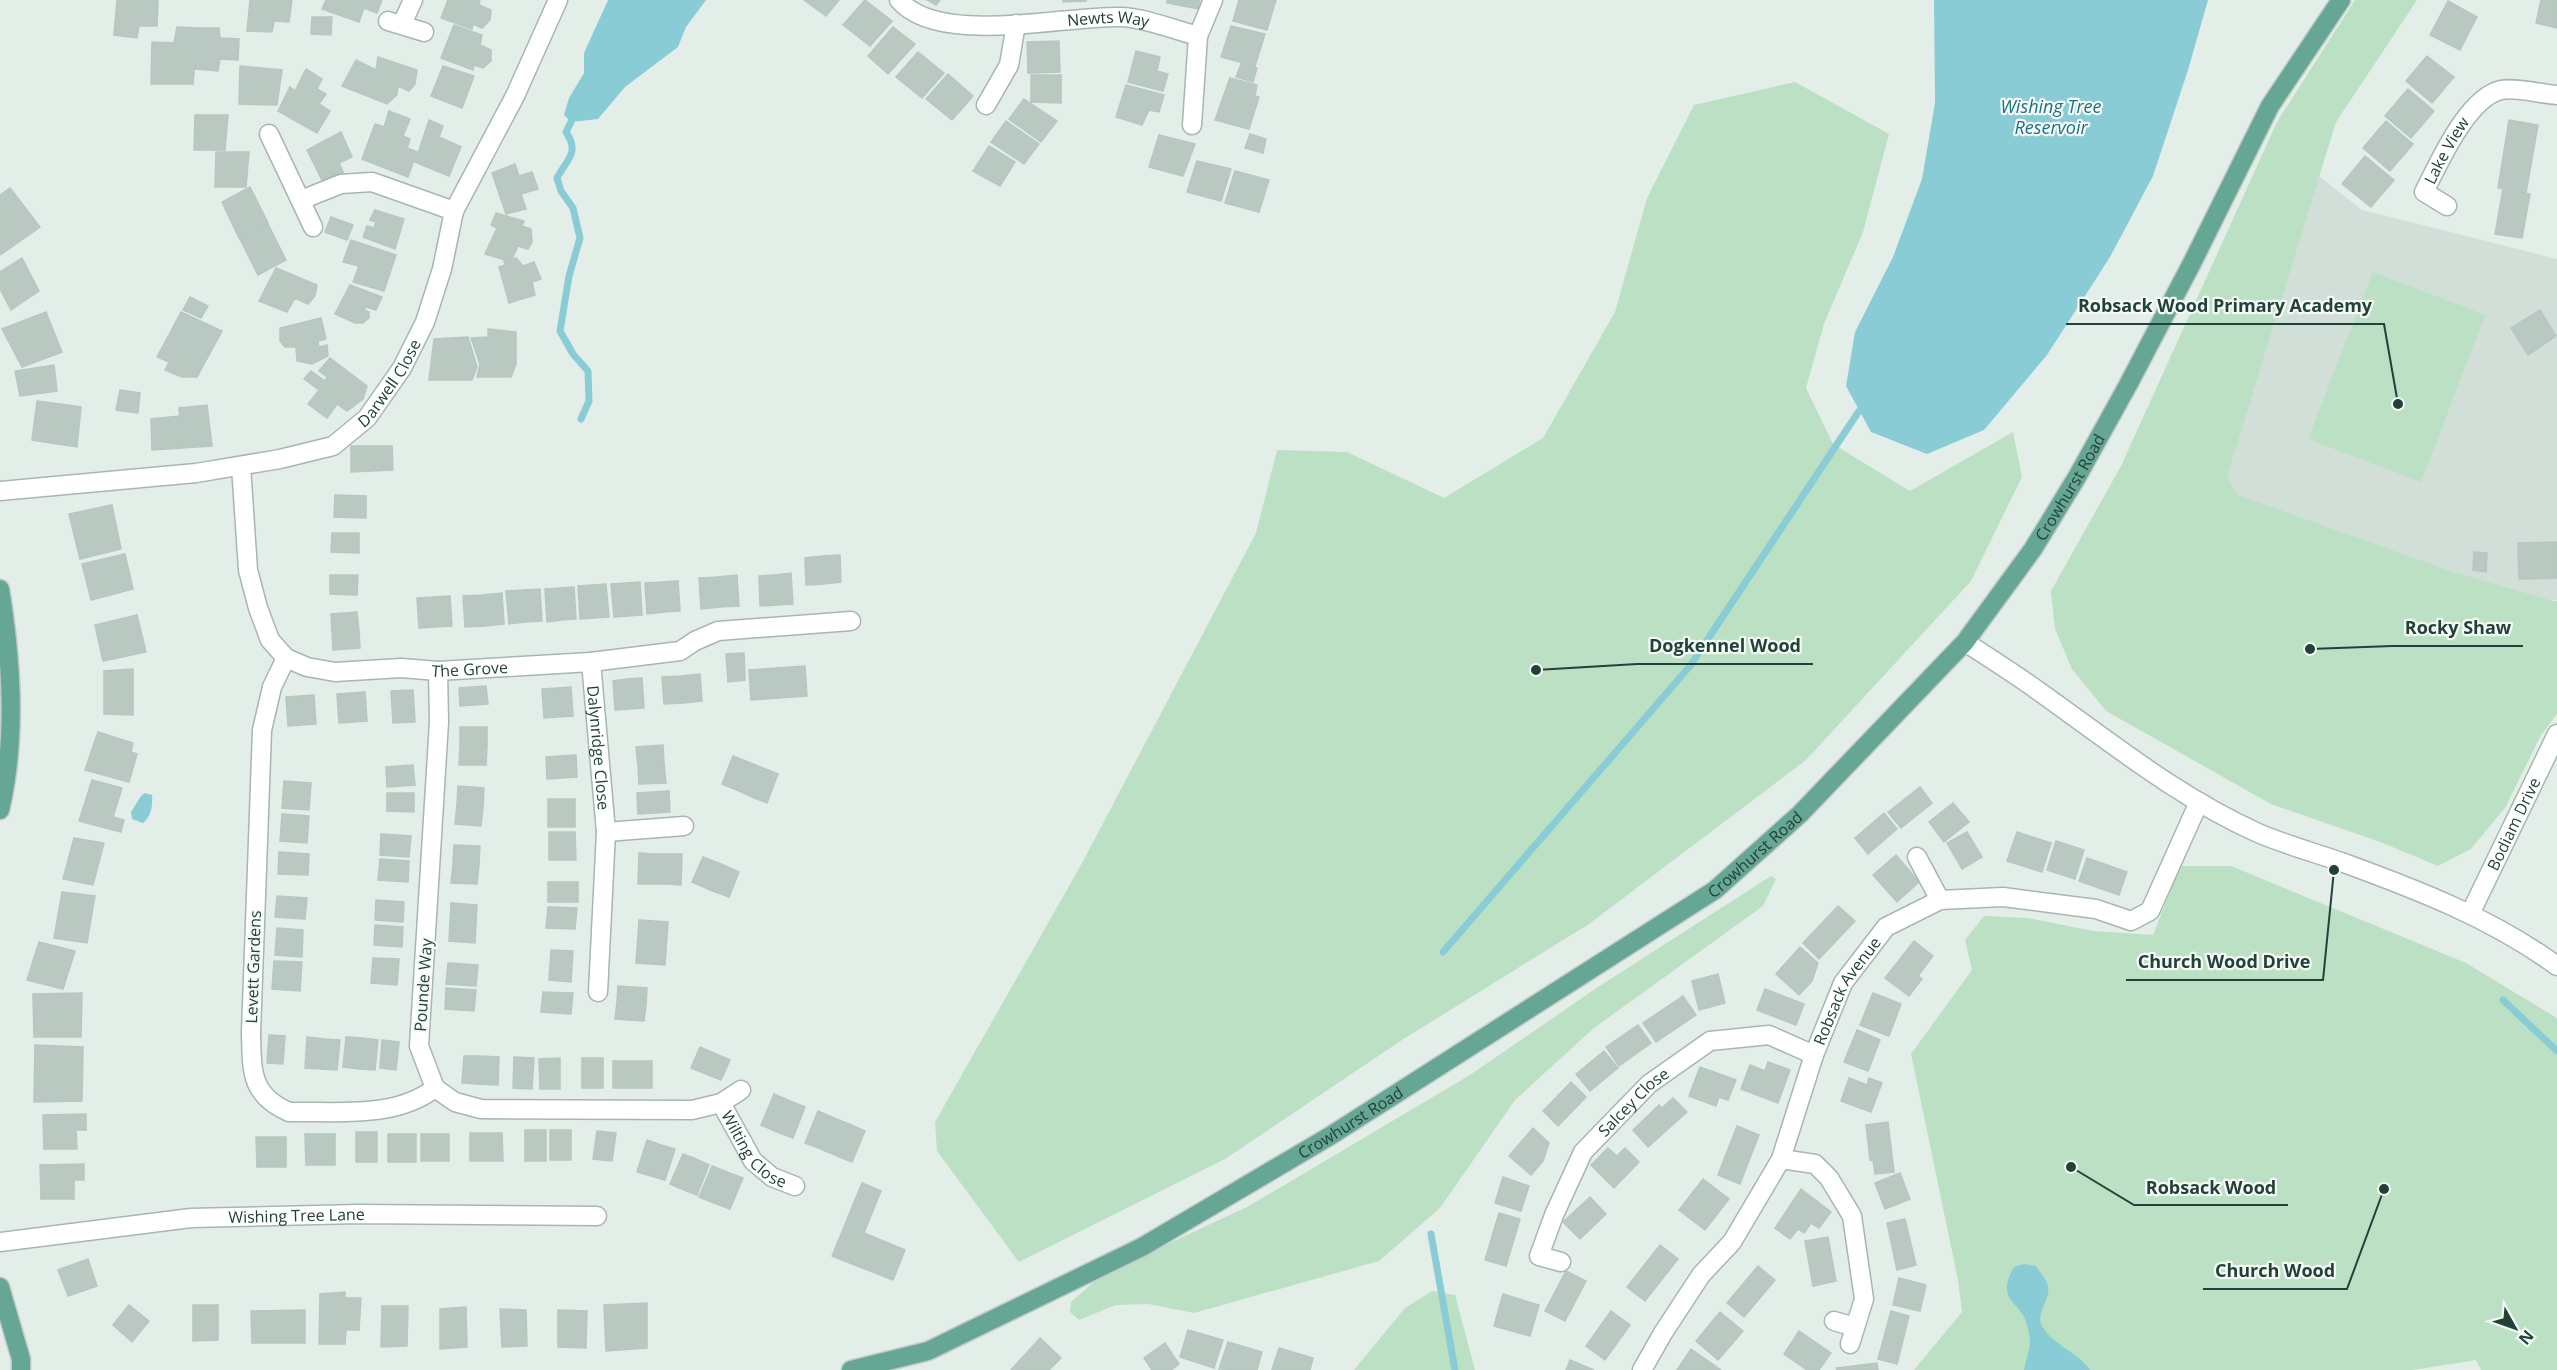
<svg xmlns="http://www.w3.org/2000/svg" width="2557" height="1370" viewBox="0 0 2557 1370" font-family="'Open Sans',sans-serif">
	<rect width="100%" height="100%" fill="#e4eee9"/>
	<path fill="#d2ded8" d="M2301 162 2362 210 2557 259V600H2448L2213 499Z"/>
	<path fill="#bbe0c4" d="M2355 0H2417L2336 122 2227 477 2238 495 2450 571 2553 601H2557V714L2541 735 2505 808 2471 849 2438 866 2383 843 2271 804 2106 711 2072 669 2055 629 2051 591 2121 466 2277 122Z
		M1795 82 1889 134 1863 232 1824 324 1806 388 1833 444 1910 491 2013 432 2022 477 1971 581 1806 760 1589 924 1402 1040 1225 1159 1019 1262 937 1151 935 1122 1081 865 1256 533 1277 450 1347 452 1444 498 1543 438 1615 312 1647 198 1694 105Z
		M2373 272 2485 315 2421 482 2308 439Z
		M2180 866H2231L2466 963 2557 1018V1370H2481L2476 1360 2413 1370H1914L1962 1312 1958 1280 1911 1054 1972 970 1965 940 1984 916 2028 918 2093 931 2153 935Z
		M1771 876 1776 879 1763 906 1594 1028 1515 1100 1440 1208 1379 1261 1194 1313 1148 1304 1116 1305 1079 1320 1070 1312 1071 1302 1103 1274 1247 1207 1470 1075 1598 987Z
		M1432 1291 1455 1295 1475 1370H1354L1405 1308Z"/>
	<path fill="#89ccd6" d="M608 0H706L686 27 678 47 625 87 598 119 571 122 564 115 569 98 584 73V53Z
		M1934 0H2208L2188 70 2153 176 2110 257 2047 355 1984 430 1927 454 1871 432 1846 386 1855 332 1893 257 1922 179 1935 103Z
		M145 793 152 795C153 805 151 817 143 823L132 819 131 812 141 796Z
		M2024 1264 2036 1266C2040 1272 2047 1280 2048 1286 2051 1300 2035 1313 2042 1326 2054 1346 2078 1352 2090 1370H2024C2028 1351 2033 1346 2027 1325 2022 1301 1994 1302 2014 1267Z"/>
	<g fill="none" stroke-linecap="round" stroke-linejoin="round">
		<path stroke="#89ccd6" stroke-width="7" d="M571 122 566 132C580 153 567 159 557 178L561 191 573 208 580 238 569 276 560 331 573 354 588 371 589 401 581 419
			M1443 952 1690 666 1859 411
			M2503 1000 2557 1051
			M1431 1234 1455 1370"/>
	</g>
	<path fill="#b9c9c2" stroke="#b5c8c0" stroke-width="1.5" d="M117 0H158L157 26H139L137 38 114 35Z
		M250 0H292L289 22 274 21 272 32 247 31Z
		M326 0H382L377 13 364 8 359 22 322 9Z
		M448 0H480L479 5 491 10 490 20 482 28 473 24 472 29 441 18Z
		M804 0H839L826 16Z
		M865 0 892 21 870 46 843 25Z
		M927 0H940L936 5Z
		M1063 0H1086V1L1063 2Z
		M1167 0H1200L1198 9 1167 3Z
		M1239 0H1276L1267 30 1233 21Z
		M2541 0H2557V28L2536 23Z
		M2448 1 2477 17 2460 50 2430 35Z
		M312 17H332L331 35 311 34Z
		M454 25 482 35 480 45 491 50V61L483 68 474 65 473 70 441 58Z
		M1231 26 1265 34 1255 66 1221 57Z
		M177 27 198 28 193 84H151L152 42 174 43Z
		M893 27 915 44 888 74 868 56Z
		M198 28H219L220 38 239 39 238 60 220 59 218 71 195 69Z
		M1059 41 1060 72 1028 73 1027 42Z
		M1136 51 1160 57 1157 71 1168 74 1163 91 1128 82Z
		M918 52 944 73 922 98 896 77Z
		M2427 56 2454 77 2432 103 2406 81Z
		M378 57 417 70 415 84 409 91 398 86 397 95 387 104 342 86 356 60 376 70Z
		M1241 64 1257 68 1253 82 1236 77Z
		M240 66 282 70 277 105 239 104Z
		M443 66 474 76 462 108 431 96Z
		M306 69 322 79 317 89 326 94 319 104 330 111 317 133 278 111 290 87 295 91Z
		M948 74 973 96 952 120 926 99Z
		M1031 75H1061V103L1031 102Z
		M1230 78 1257 85 1255 96 1259 97 1249 129 1215 120Z
		M1126 85 1164 95 1159 112 1149 110 1142 125 1116 117Z
		M2408 89 2434 111 2411 138 2385 116Z
		M1024 99 1057 121 1041 142 1009 119Z
		M389 111 410 119 403 136 410 139 407 148 417 152 408 177 362 159 375 124 384 127Z
		M195 115H228L225 150H194Z
		M429 120 443 126 439 137 461 147 449 176 415 162Z
		M2509 120 2538 125 2526 193 2498 188Z
		M1006 121 1039 144 1024 164 991 142Z
		M2386 121 2413 144 2390 171 2363 148Z
		M341 132 352 157 339 163 344 174 324 184 307 150Z
		M1250 134 1266 139 1263 153 1245 148Z
		M1159 135 1195 144 1183 176 1149 167Z
		M989 146 1015 162 1000 186 973 171Z
		M216 152H249L246 187H215Z
		M2365 156 2394 180 2371 207 2342 184Z
		M1197 161 1231 169 1221 201 1187 192Z
		M515 164 519 176 532 172 538 189 521 194 526 209 506 214 492 173Z
		M1235 171 1269 180 1259 212 1225 203Z
		M250 187 268 223 239 238 222 202Z
		M10 188 40 227 0 255V195Z
		M2503 189 2530 194 2522 238 2495 234Z
		M375 210 404 219 395 249 363 237 367 226 374 228 376 222 370 220Z
		M496 213 524 221 522 226 531 229 532 242 528 249 518 246 513 257 505 260 485 254 497 228 491 225Z
		M331 217 353 225 347 240 325 232Z
		M268 224 286 260 258 275 240 239Z
		M351 240 396 255 384 291 353 282 359 266 343 262Z
		M22 258 39 291 11 310 0 289V272Z
		M516 258 523 266 534 262 541 279 532 282 535 295 509 303 499 267 505 265 504 261Z
		M276 268 317 285 315 296 308 304 295 298 287 312 259 301Z
		M350 285 382 297 376 310 366 307 364 310 369 312V318L363 323H355L335 314Z
		M190 297 208 306 201 318 183 310Z
		M2540 310 2556 336 2528 355 2511 328Z
		M46 312 62 352 22 367 2 329Z
		M181 312 222 331 210 353 170 333Z
		M321 318 326 339 318 341 319 347 327 345 328 356 312 364 297 361 296 347H285L280 341V328Z
		M488 329 516 332V364L511 377H477L480 364 471 338 487 337 488 343Z
		M170 333 210 353 197 377H182L165 370 169 362 157 357Z
		M468 337 477 367 472 380H429L434 339Z
		M330 358 367 386 363 399 347 411 337 404 327 418 308 404 319 390 304 379 311 371 325 381 327 377 319 371Z
		M54 365 57 391 20 396 15 371Z
		M120 390 140 393 138 413 116 410Z
		M37 401 81 407 77 447 32 440Z
		M207 405 212 446 182 448 179 408Z
		M179 416 182 448 152 450 151 419Z
		M351 446H392L393 470 351 472Z
		M335 495 366 496V518L334 517Z
		M112 505 121 549 80 559 69 514Z
		M332 533H359V553L331 552Z
		M2557 542V578L2519 579 2518 543Z
		M2474 552 2487 553 2486 572 2473 570Z
		M125 554 133 589 91 600 82 564Z
		M840 555 841 582 824 584 822 556Z
		M822 556 824 584 806 585 805 558Z
		M791 573 793 604 777 605 775 575Z
		M330 575H358L357 595 330 594Z
		M737 575 739 606 720 607 718 577Z
		M775 575 777 605 760 606 759 576Z
		M718 577 720 607 701 609 699 578Z
		M678 581 680 611 664 612 662 582Z
		M640 582 642 615 628 616 626 583Z
		M662 582 664 612 647 614 645 583Z
		M626 583 628 616 614 617 611 584Z
		M606 584 609 617 594 618 592 585Z
		M592 585 594 618 580 619 578 586Z
		M574 587 576 619 561 620 559 588Z
		M559 588 561 620 547 622 545 589Z
		M540 589 542 621 525 622 523 590Z
		M523 590 525 622 509 624 506 591Z
		M502 593 504 624 485 626 483 595Z
		M483 595 485 626 465 627 463 596Z
		M450 596 452 626 435 627 433 597Z
		M433 597 435 627 419 628 417 598Z
		M357 612 359 630 332 631 331 614Z
		M137 615 146 652 103 661 95 625Z
		M359 630 360 648 333 650 332 631Z
		M744 653 745 680 728 682 726 654Z
		M805 666 807 696 793 697 791 667Z
		M791 667 793 697 779 698 777 668Z
		M777 668 779 698 765 699 763 669Z
		M133 669V715L104 714V671Z
		M763 669 765 699 751 700 749 670Z
		M700 674 702 701 683 703 681 676Z
		M681 676 683 703 664 704 662 677Z
		M642 678 644 708 629 709 627 679Z
		M627 679 629 709 615 710 613 681Z
		M486 686 488 704 460 706 459 688Z
		M571 687 573 716 558 717 557 688Z
		M557 688 558 717 544 718 542 689Z
		M413 690 415 722 393 723 391 691Z
		M365 692 367 721 353 722 351 693Z
		M351 693 353 722 339 723 337 694Z
		M314 695 316 724 302 725 300 696Z
		M300 696 302 725 288 726 286 697Z
		M460 727H487V746H460Z
		M98 732 133 743 131 752 137 754 129 782 85 770Z
		M663 745 664 764 638 766 636 747Z
		M460 746H487L486 765H459Z
		M576 755 577 777 547 779 546 757Z
		M733 756 748 762 737 790 722 784Z
		M748 762 763 768 752 797 737 790Z
		M664 764 666 783 639 784 638 766Z
		M413 765 415 785 387 787 386 767Z
		M763 768 778 774 767 803 752 797Z
		M92 780 122 788 113 817 124 820 121 832 79 821Z
		M284 781 311 783 309 810 282 808Z
		M458 786 484 788 483 807 457 805Z
		M1920 787 1932 803 1901 828 1888 812Z
		M669 791 670 812 638 814 637 793Z
		M387 793H414V812L387 811Z
		M548 799H575V827H548Z
		M1953 803 1969 822 1944 842 1929 822Z
		M457 805 483 807 481 826 455 824Z
		M1884 813 1897 829 1868 854 1855 838Z
		M282 814 309 816 307 843 280 841Z
		M549 832H575L576 860H549Z
		M1967 832 1982 857 1962 869 1947 843Z
		M2017 832 2051 843 2042 872 2007 861Z
		M381 834 411 836 409 857 380 855Z
		M74 838 104 843 93 885 63 879Z
		M2056 841 2084 850 2075 879 2047 870Z
		M454 845 480 846 479 865 453 864Z
		M279 852 309 854 308 875 278 874Z
		M639 853 654 854 653 884H638Z
		M654 854H668L667 884H653Z
		M668 854H682L681 885 667 884Z
		M1896 855 1919 882 1897 902 1873 875Z
		M703 857 721 864 710 890 692 882Z
		M2087 858 2127 872 2119 895 2079 881Z
		M380 859 409 861 408 882 378 880Z
		M453 864 479 865 477 884 451 883Z
		M721 864 739 872 729 897 710 890Z
		M548 882H578V902H548Z
		M62 892 95 896 87 943 54 938Z
		M277 896 307 898 305 919 275 917Z
		M376 900 404 902 403 922 375 920Z
		M451 903 477 905 476 924 450 922Z
		M1838 906 1855 921 1819 959 1803 943Z
		M548 907 577 908 575 929 546 928Z
		M639 920 668 922 667 937 638 934Z
		M450 922 476 924 475 943 449 941Z
		M375 925 403 927 402 947 374 945Z
		M277 928 303 930 302 957 275 955Z
		M638 934 667 937 666 951 637 949Z
		M1914 941 1933 956 1918 976 1922 979 1909 996 1885 978Z
		M39 942 75 951 63 989 27 980Z
		M1800 947 1818 963 1812 981 1799 995 1776 974Z
		M637 949 666 951 665 965 636 963Z
		M551 950 573 951 571 982 549 980Z
		M373 958 399 959 397 985 371 983Z
		M274 961 302 962 300 991 272 989Z
		M448 963 478 965 476 986 446 984Z
		M1718 974 1725 1003 1699 1010 1692 981Z
		M618 986 647 988 646 1005 617 1002Z
		M446 988 476 990 474 1011 445 1009Z
		M1765 989 1804 1004 1796 1025 1757 1010Z
		M543 992 573 993 571 1014 541 1012Z
		M82 993 81 1037H34L33 994Z
		M1873 993 1901 1004 1889 1036 1860 1025Z
		M1683 996 1696 1015 1656 1042 1643 1023Z
		M617 1002 646 1005 644 1021 615 1019Z
		M1638 1025 1651 1043 1619 1066 1606 1047Z
		M1857 1030 1880 1040 1868 1071 1844 1062Z
		M269 1035 285 1036 283 1064 267 1063Z
		M307 1037 324 1039 321 1069 305 1068Z
		M346 1037 362 1038 359 1069 343 1067Z
		M362 1038 378 1040 375 1070 359 1069Z
		M324 1039 340 1040 337 1070 321 1069Z
		M382 1040 399 1042 396 1070 380 1068Z
		M35 1045 83 1047 82 1101 34 1102Z
		M700 1047 730 1060 721 1080 691 1068Z
		M1604 1051 1618 1068 1590 1091 1576 1074Z
		M464 1056H480L478 1084 462 1083Z
		M480 1056 499 1057 498 1085 478 1084Z
		M514 1057 534 1058 532 1089 513 1088Z
		M560 1058V1089H540L539 1059Z
		M582 1058H603V1088H582Z
		M613 1061H632V1088H613Z
		M632 1061H652V1088H632Z
		M1768 1062 1790 1070 1778 1103 1741 1089 1750 1065 1765 1071Z
		M1700 1067 1736 1080 1728 1100 1719 1097 1716 1106 1689 1096Z
		M1849 1078 1867 1085 1869 1078 1882 1083 1871 1112 1841 1101Z
		M1571 1082 1586 1097 1558 1126 1543 1111Z
		M774 1094 790 1101 777 1132 761 1125Z
		M1673 1098 1687 1112 1648 1147 1633 1130 1659 1105 1662 1108Z
		M790 1101 805 1107 793 1138 777 1132Z
		M818 1111 834 1118 821 1149 805 1143Z
		M86 1114V1130H76L77 1149H44L43 1115Z
		M834 1118 849 1124 837 1156 821 1149Z
		M1888 1122 1894 1172 1875 1174 1873 1159 1870 1160 1866 1125Z
		M849 1124 865 1131 852 1162 837 1156Z
		M1737 1126 1759 1135 1740 1184 1718 1175Z
		M1533 1128 1549 1143 1543 1161 1531 1175 1509 1156Z
		M525 1130H546V1161H525Z
		M550 1130H571V1160H550Z
		M597 1131 616 1133 612 1161 593 1159Z
		M356 1132H377V1162H356Z
		M470 1133H486V1161H470Z
		M486 1133H502L503 1161H486Z
		M305 1134H320V1165H306Z
		M320 1134H335V1165H320Z
		M388 1134H416V1162H388Z
		M421 1134H449V1161H421Z
		M256 1137H271V1167H257Z
		M271 1137H286V1167H271Z
		M647 1140 661 1145 651 1176 637 1172Z
		M661 1145 675 1149 665 1180 651 1176Z
		M1608 1148 1617 1156 1625 1148 1639 1162 1614 1188 1591 1165Z
		M683 1154 696 1159 684 1190 670 1184Z
		M696 1159 709 1165 697 1195 684 1190Z
		M84 1164V1180H74V1199H41L40 1165Z
		M712 1166 727 1172 714 1203 699 1197Z
		M727 1172 743 1178 730 1209 714 1203Z
		M1900 1173 1910 1199 1885 1209 1875 1183Z
		M1503 1177 1529 1186 1521 1211 1495 1203Z
		M1703 1179 1729 1199 1705 1230 1679 1210Z
		M862 1183 881 1191 864 1233 905 1250 893 1280 832 1256Z
		M1801 1189 1831 1212 1819 1228 1811 1223 1804 1233 1798 1229 1790 1239 1775 1228Z
		M1590 1197 1606 1214 1580 1239 1563 1222Z
		M1499 1213 1520 1219 1506 1266 1485 1260Z
		M1905 1219 1916 1265 1897 1270 1887 1223Z
		M1828 1237 1836 1281 1813 1286 1805 1241Z
		M1660 1245 1678 1259 1645 1301 1627 1287Z
		M88 1259 97 1286 68 1296 58 1270Z
		M1758 1266 1775 1280 1744 1317 1727 1303Z
		M1566 1271 1586 1281 1565 1321 1545 1311Z
		M1899 1278 1926 1285 1920 1311 1893 1305Z
		M345 1292V1298H361L359 1330H346L345 1344H319L320 1294Z
		M1503 1294 1539 1305 1530 1336 1494 1326Z
		M647 1303V1348L606 1351 604 1305Z
		M129 1305 149 1321 132 1342 113 1325Z
		M193 1305H218V1340L193 1341Z
		M382 1306H408L407 1346 381 1347Z
		M466 1307 467 1347 440 1349V1309Z
		M500 1309 526 1310 527 1346 502 1347Z
		M305 1310V1343H252L251 1311Z
		M558 1310 587 1311 586 1348 558 1347Z
		M1611 1311 1630 1325 1605 1360 1586 1346Z
		M1891 1311 1909 1316 1897 1364 1878 1359Z
		M1720 1312 1743 1331 1718 1360 1696 1341Z
		M1188 1330 1223 1340 1214 1368 1180 1357Z
		M1799 1331 1831 1353 1819 1370H1807L1784 1354Z
		M1040 1338 1061 1358 1049 1370H1011Z
		M1228 1342 1262 1352 1257 1370 1219 1369Z
		M1165 1343 1179 1364 1171 1370H1152L1144 1358Z
		M1279 1348 1313 1358 1310 1370H1272Z
		M1691 1349 1721 1370H1677Z
		M1570 1360 1594 1370H1566Z
		M1877 1363 1878 1370H1837L1836 1368Z"/>
	<g fill="none" stroke-linecap="round" stroke-linejoin="round">
		<g stroke="#a6b7b0" stroke-width="21">
			<g id="minor">
				<path id="s1" d="M899 0C939 47 1065 15 1122 17 1145 18 1175 30 1198 36"/>
				<path d="M388 21 424 32"/>
				<path d="M402 24 413 0"/>
				<path d="M986 105 1009 65 1016 24"/>
				<path d="M1192 125 1198 36 1213 0"/>
				<path d="M269 134 313 227"/>
				<path d="M301 200 341 184 372 182 454 211"/>
				<path id="s2" d="M2447 206 2424 192C2439 163 2467 98 2501 90 2515 87 2542 94 2557 95"/>
				<path id="s3" d="M241 466 248 570 258 608 270 640 286 658 307 667 335 672 401 668 438 671 591 662 680 651 695 641 718 631 851 621"/>
				<path id="s4" d="M0 491 196 473 280 459 333 446 367 418 402 368 425 322 442 269 454 211 515 96 558 0"/>
				<path d="M1965 642C1991 659 2018 676 2044 695 2114 745 2180 798 2258 833 2286 845 2316 853 2344 863 2418 890 2493 919 2557 966"/>
				<path d="M286 658 272 687 262 730 251 1033C252 1071 250 1095 289 1112 338 1111 395 1119 435 1088"/>
				<path id="s5" d="M591 662 606 832 598 992"/>
				<path d="M438 671 439 722 419 1046 435 1088 455 1102 481 1109 692 1110 721 1103 741 1090"/>
				<path d="M606 832 684 826"/>
				<path d="M1917 857 1940 900"/>
				<path id="s6" d="M2470 914 2557 734"/>
				<path id="s7" d="M721 1103 753 1161 772 1177 795 1186"/>
				<path d="M1781 1159 1815 1164 1829 1178 1852 1216 1864 1299 1850 1344"/>
				<path id="s8" d="M0 1242 191 1218 358 1214 597 1216"/>
				<path id="s9" d="M1561 1262 1539 1256 1554 1215 1583 1152 1649 1084 1710 1041 1769 1035 1814 1055"/>
				<path d="M1834 1321 1855 1327"/>
				<path id="s10" d="M1642 1370 1663 1333 1701 1275 1732 1242 1781 1159 1814 1055 1843 983 1886 927 1940 900 2003 897 2096 909 2131 921 2150 911 2199 802"/>
			</g>
		</g>
		<g stroke="#c1cac7" stroke-width="21">
			<g id="major">
				<path d="M0 589C12 662 17 739 0 810"/>
				<path d="M0 1287 21 1359V1370"/>
				<path id="s11" d="M851 1370 928 1351 1142 1247 1330 1136 1715 890 1800 814 1965 642 2033 549 2077 477 2128 385 2192 263 2270 106 2341 0"/>
			</g>
		</g>
		<use href="#minor" stroke="#fff" stroke-width="18"/>
		<use href="#major" stroke="#66a694" stroke-width="18"/>
	</g>
	<g text-anchor="middle" dominant-baseline="central" stroke-width="4.5" stroke-linejoin="round" paint-order="stroke">
		<g font-size="16" fill="#224138" stroke="#f5faf7">
			<text stroke="none"><textPath href="#s1" startOffset="216">Newts Way</textPath></text>
			<text stroke="none"><textPath href="#s2" startOffset="74">Lake View</textPath></text>
			<text stroke="none"><textPath href="#s4" startOffset="422">Darwell Close</textPath></text>
			<text stroke="none"><textPath href="#s11" startOffset="1532">Crowhurst Road</textPath></text>
			<text stroke="none"><textPath href="#s3" startOffset="388">The Grove</textPath></text>
			<text stroke="none"><textPath href="#s5" startOffset="86">Dalynridge Close</textPath></text>
			<text stroke="none"><textPath href="#s6" startOffset="100">Bodiam Drive</textPath></text>
			<text stroke="none"><textPath href="#s11" startOffset="1046">Crowhurst Road</textPath></text>
			<text transform="translate(253 967) rotate(-88)">Levett Gardens</text>
			<text transform="translate(423 985) rotate(-86)">Pounde Way</text>
			<text stroke="none"><textPath href="#s10" startOffset="435">Robsack Avenue</textPath></text>
			<text stroke="none"><textPath href="#s9" startOffset="207">Salcey Close</textPath></text>
			<text stroke="none"><textPath href="#s11" startOffset="560">Crowhurst Road</textPath></text>
			<text stroke="none"><textPath href="#s7" startOffset="58">Wilting Close</textPath></text>
			<text stroke="none"><textPath href="#s8" startOffset="298">Wishing Tree Lane</textPath></text>
		</g>
		<g font-size="18" font-style="italic" fill="#187281" stroke="#f5faf7">
			<text x="2051" y="106">Wishing Tree<tspan x="2051" dy="21">Reservoir</tspan></text>
		</g>
	</g>
	<path fill="none" stroke="#224138" stroke-width="2" d="M2398 404L2384 324H2066M2310 649L2392 646H2523M1536 670L1637 664H1813M2334 870L2323 980H2126M2071 1167L2134 1205H2288M2384 1189L2347 1289H2203"/>
	<g fill="#224138" stroke="#f5faf7" stroke-width="2">
		<circle cx="2398" cy="404" r="6"/>
		<circle cx="2310" cy="649" r="6"/>
		<circle cx="1536" cy="670" r="6"/>
		<circle cx="2334" cy="870" r="6"/>
		<circle cx="2071" cy="1167" r="6"/>
		<circle cx="2384" cy="1189" r="6"/>
	</g>
	<g font-size="18" text-anchor="middle" font-weight="bold" fill="#224138" stroke="#f5faf7" stroke-width="4.5" stroke-linejoin="round" paint-order="stroke">
		<text x="2225" y="312">Robsack Wood Primary Academy</text>
		<text x="2458" y="634">Rocky Shaw</text>
		<text x="1725" y="652">Dogkennel Wood</text>
		<text x="2224" y="968">Church Wood Drive</text>
		<text x="2211" y="1194">Robsack Wood</text>
		<text x="2275" y="1277">Church Wood</text>
	</g>
	<g transform="translate(2515 1328) rotate(130)" stroke="#f5faf7" stroke-width="4.5" paint-order="stroke">
	<path d="M0-4.5L10 22L0 15L-10 22Z" fill="#224138"/>
	<text y="-9" font-size="16" font-weight="bold" text-anchor="middle" fill="#224138">N</text>
	</g>
</svg>
